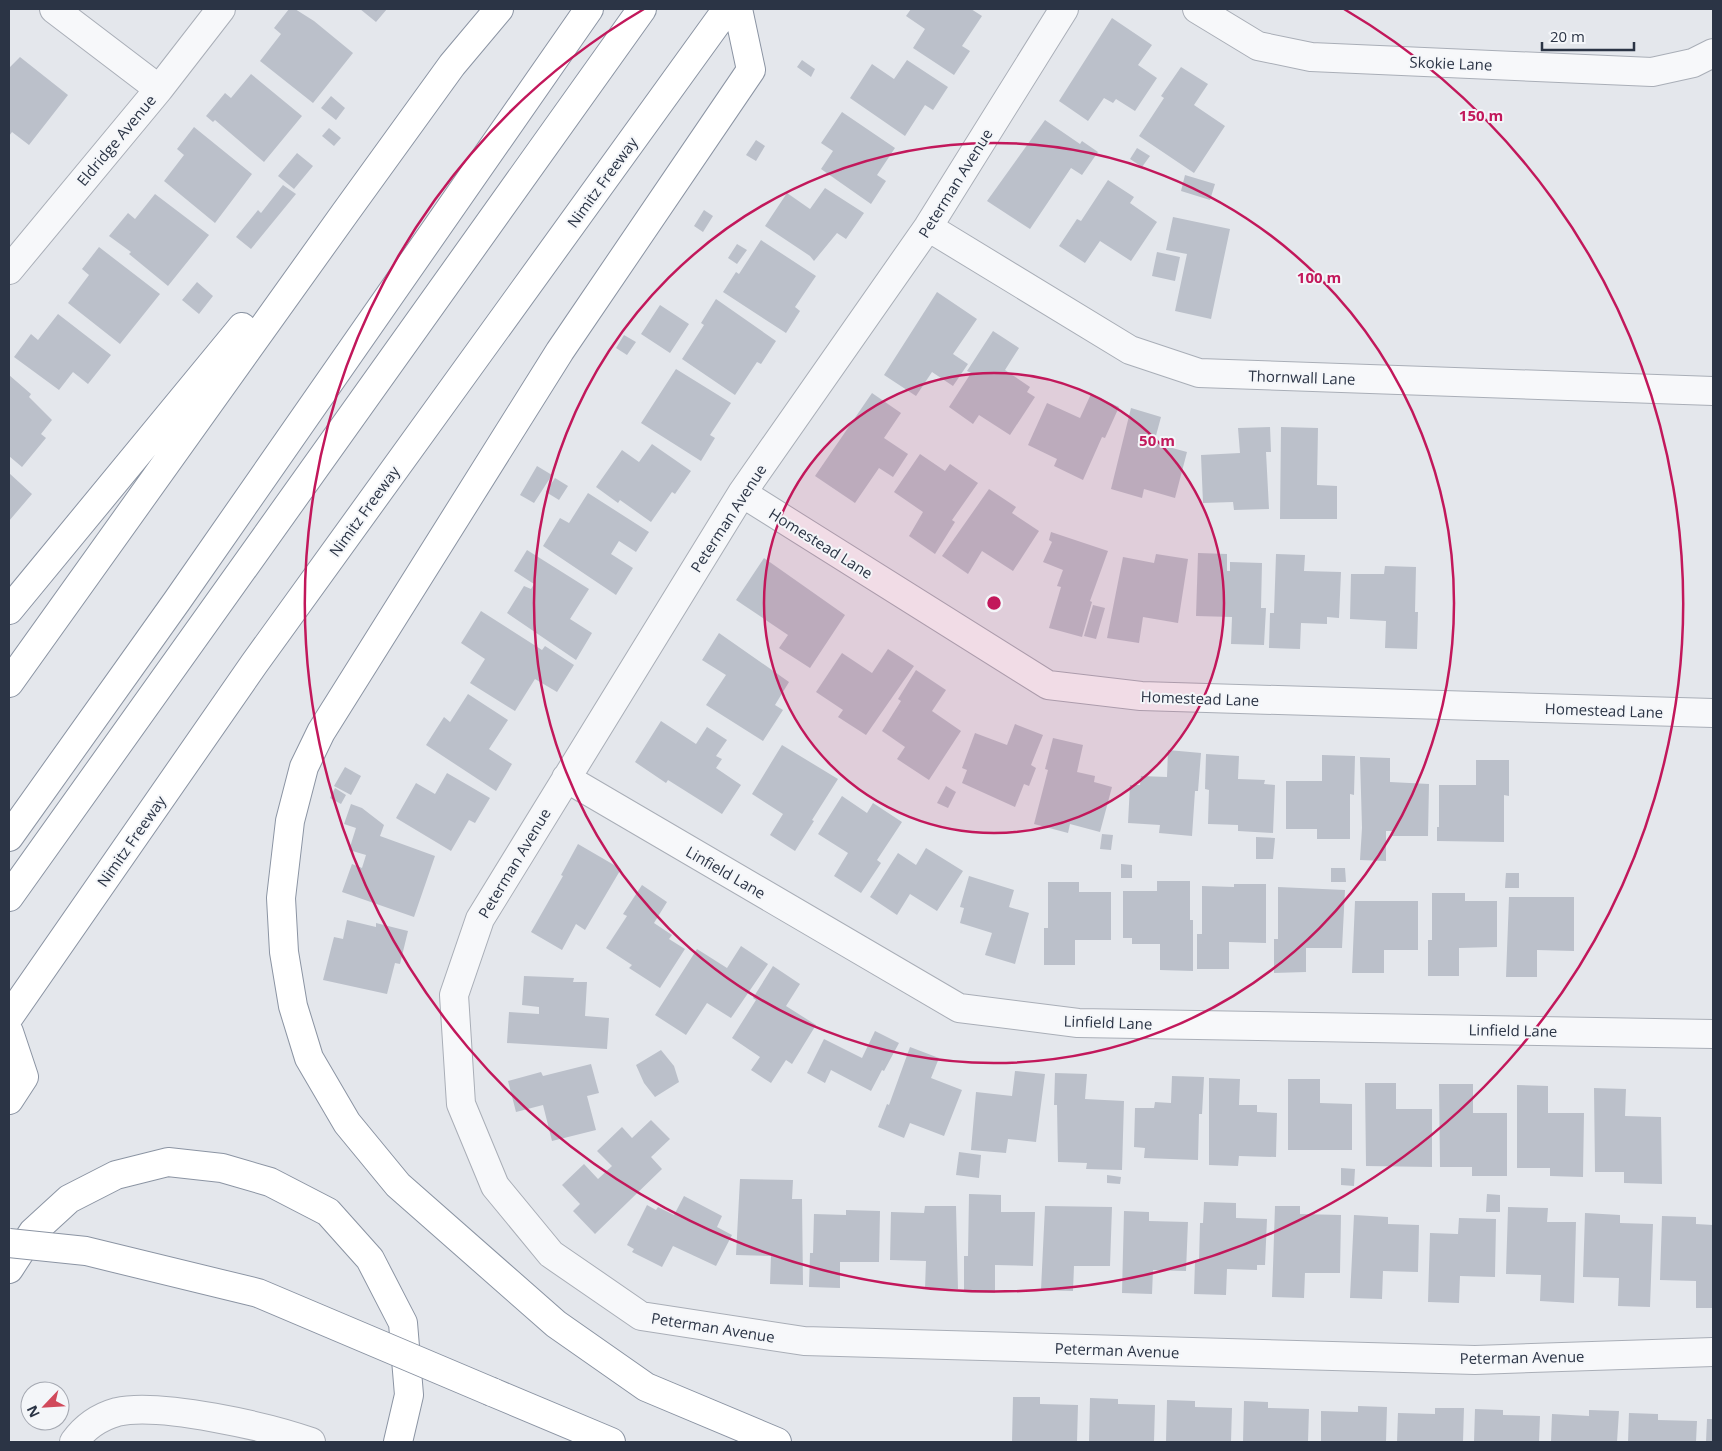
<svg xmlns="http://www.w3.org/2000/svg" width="1722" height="1451" viewBox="0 0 1722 1451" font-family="'Open Sans',sans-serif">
	<rect width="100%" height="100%" fill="#e4e7ec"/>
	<path fill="#bbc0ca" d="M289 9H295L314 21 353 53 313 103 260 61 281 34 274 28Z
		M360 9H387L376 22Z
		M911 9H971L982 16 962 46 970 51 954 75 913 48 925 29 906 16Z
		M1112 18 1152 45 1138 65 1157 78 1135 111 1116 99 1113 103 1104 98 1088 121 1059 101Z
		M20 57 68 95 29 145 12 132 9 136V68Z
		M802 60 815 69 811 77 797 67Z
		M907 60 948 87 933 110 925 105 905 136 850 98 872 64 894 79Z
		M1181 67 1208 84 1194 105 1225 126 1194 173 1139 136 1164 98 1161 96Z
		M251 74 302 116 264 162 215 120 213 122 206 116 225 93 231 98Z
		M331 96 345 108 336 120 321 108Z
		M842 112 895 148 877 175 886 181 871 204 821 169 833 151 821 143Z
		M1045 120 1080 144 1082 141 1098 152 1082 175 1071 168 1030 229 987 201Z
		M194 127 252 174 215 223 164 181 184 155 177 149Z
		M329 128 341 138 334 146 322 136Z
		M756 140 765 146 756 161 746 155Z
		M1137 148 1150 156 1142 167 1130 159Z
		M297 153 313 166 294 189 278 176Z
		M1185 175 1215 184 1210 200 1181 191Z
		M1108 180 1134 197 1130 203 1157 222 1131 261 1100 241 1085 263 1059 246 1077 219 1081 221Z
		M283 185 296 194 251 249 236 237 258 210 261 213Z
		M825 188 864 213 846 239 837 233 814 261 810 256 765 226 787 193 810 209Z
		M155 194 209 235 168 286 129 254 131 252 109 236 128 213 135 219Z
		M704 210 713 216 703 232 694 226Z
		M1173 217 1230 229 1211 319 1175 311 1187 254 1166 250Z
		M761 240 816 276 795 307 800 311 786 333 723 292 736 272 739 274Z
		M737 244 747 250 737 264 728 258Z
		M99 247 160 294 120 344 68 303 89 275 82 269Z
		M1157 252 1180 257 1175 281 1152 276Z
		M197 282 213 296 199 314 182 300Z
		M937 292 977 319 953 354 968 364 953 386 932 372 916 396 884 375Z
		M716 299 776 341 761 364 757 362 735 395 682 359 704 325 701 323Z
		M660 305 689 324 670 353 641 334Z
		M58 314 111 355 88 384 73 372 59 390 14 357 31 334 38 340Z
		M993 331 1019 348 1005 370 1030 387 1027 392 1035 397 1010 435 979 415 973 424 949 407 971 373 967 371Z
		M624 335 636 342 627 355 616 348Z
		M676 369 731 403 710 435 715 438 701 461 641 423Z
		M9 375 31 394 29 397 52 420 41 434 46 438 22 467 9 456Z
		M872 393 901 413 884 438 908 454 893 477 879 468 855 503 815 476Z
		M1091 394 1119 407 1105 438 1102 437 1083 480 1054 466 1057 459 1028 445 1047 403 1080 418Z
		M1131 408 1161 417 1154 443 1187 452 1175 498 1144 489 1142 498 1111 489Z
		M1270 427 1271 452H1266L1269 509 1234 510 1233 502 1203 503 1201 455 1240 453 1238 428Z
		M1281 427 1318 428 1317 485 1337 486V519H1280Z
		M652 444 691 471 675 494 672 492 651 522 620 500 618 503 596 487 622 450 639 462Z
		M920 454 945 471 950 464 978 483 952 520 955 522 935 554 909 536 923 512 894 492Z
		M537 466 552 475 534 503 520 495Z
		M9 473 32 494 9 521Z
		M555 478 568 486 559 500 546 492Z
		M989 489 1016 507 1012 513 1039 531 1013 571 982 551 968 574 942 556Z
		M588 493 649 532 636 552 619 541 611 554 633 568 616 595 543 546 560 518 569 523Z
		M1051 532 1108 551 1090 601 1092 602 1082 637 1049 628 1061 587 1057 586 1063 570 1043 562 1052 542 1049 540Z
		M527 550 589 589 570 619 592 633 576 660 507 613 524 586 531 589 534 584 514 571Z
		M1198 553 1227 554V571H1230V562L1262 563 1261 608H1266L1264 645 1231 644 1232 617 1196 616Z
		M1156 554 1188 559 1178 623 1143 617 1139 643 1107 638 1123 557 1154 563Z
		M1276 554 1305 555 1304 571 1341 572 1339 618 1327 617V624L1301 623 1300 649 1269 648 1270 613H1274Z
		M764 558 845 615 810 668 779 648 788 635 736 600Z
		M1385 566 1416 567 1415 612H1418L1417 649 1385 648 1386 621 1350 619 1351 574H1384Z
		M1093 605 1105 608 1096 639 1084 636Z
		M481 611 542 650 545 646 574 665 557 692 535 679 515 711 470 683 485 659 461 643Z
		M719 633 789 682 775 705 783 710 763 741 706 705 726 675 702 660Z
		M888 649 914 666 866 735 838 717 843 710 816 692 842 653 872 673Z
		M916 670 946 690 932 711 961 731 929 780 897 759 905 747 882 731 901 701 898 699Z
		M468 694 508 720 489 749 512 764 496 791 426 745 444 717 450 722Z
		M661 721 696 744 707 727 727 740 716 756 722 759 716 768 741 785 722 814 668 780 666 783 635 762Z
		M1015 724 1043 735 1031 765 1036 768 1029 786 1024 784 1015 807 962 783 967 770 962 768 975 733 1007 745Z
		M1053 738 1083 745 1077 772 1095 776 1094 782 1112 787 1100 832 1070 824 1068 833 1034 824 1048 770 1045 769Z
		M782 745 838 779 812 820 814 821 795 851 770 835 783 814 752 794Z
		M1168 750 1201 753 1198 791H1195L1192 836 1159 833 1160 825 1128 823 1130 785H1140L1141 776 1167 777Z
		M1206 754 1239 756 1238 779 1265 780 1264 784 1275 785 1273 833 1238 831V825L1208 824 1209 790 1205 789Z
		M1322 755 1355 756 1354 795 1350 794V839H1317V829H1286V781H1322Z
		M1360 757 1390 758V782L1429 784 1428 836H1392V831H1386V861L1360 860 1362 828Z
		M1476 760H1509V796L1504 795V842L1437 841V827H1439V785H1476Z
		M345 767 361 776 351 795 334 786Z
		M447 773 490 798 475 823 469 820 451 851 396 818 416 783 435 794Z
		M946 786 956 792 948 808 937 803Z
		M335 788 346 795 341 804 330 798Z
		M842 796 867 813 873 803 902 822 877 860 881 863 861 893 834 876 848 853 818 834Z
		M351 804 362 808 384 825 380 836 435 856 414 917 342 892 352 864 362 868 366 855 349 850 356 828 344 824Z
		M1102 834 1113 835 1111 850 1100 849Z
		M1256 837 1275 838 1273 859H1256Z
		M578 844 621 869 585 930 576 924 562 950 531 932 563 876 561 875Z
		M926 848 963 871 937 911 910 894 897 915 870 897 898 853 916 865Z
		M1121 864 1132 865V878H1121Z
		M1331 868H1345L1346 882H1331Z
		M1506 873H1519V888H1505Z
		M969 876 1014 890 1009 907 1029 913 1015 964 985 955 992 933 960 923 964 908 960 907Z
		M1157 881H1190V920H1193V971L1160 970V944H1132V938H1123V891H1157Z
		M1048 882H1079V892H1111V940H1075V965H1044V928H1048Z
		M1234 884H1266V943L1229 942V969H1197V934H1202V886L1234 887Z
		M642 885 667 902 654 923 672 935 669 939 685 949 660 988 629 968 632 965 606 948 627 916 623 914Z
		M1278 887 1345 890 1342 948H1306V972L1274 973V939H1278Z
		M1432 893H1465V901H1497V947L1459 948V976H1428V940H1432Z
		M1509 897H1574V951L1537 950V977H1506Z
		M1355 901H1418V950H1384V973H1352Z
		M347 920 376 927V923L408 931 400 964 395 963 387 994 323 980 334 937 343 939Z
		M741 946 768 964 731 1018 707 1003 686 1035 655 1015 697 949 727 968Z
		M773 966 800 984 786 1006 816 1025 792 1064 786 1060 771 1083 751 1070 760 1057 732 1038 756 1000 753 998Z
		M524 976 574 978 573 982H587L585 1016 609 1018 607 1049 507 1043 509 1012 539 1014V1007L522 1005Z
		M875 1031 899 1043 884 1071 882 1070 871 1091 831 1070 825 1083 807 1073 824 1039 862 1058Z
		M910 1047 939 1058 931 1078 962 1090 944 1136 910 1123 904 1138 878 1127 887 1104 889 1105Z
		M661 1050 674 1066 679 1082 655 1097 644 1083 636 1065Z
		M591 1064 599 1093 587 1096 596 1130 552 1141 543 1105 516 1112 508 1081 541 1072 543 1076Z
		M1015 1071 1045 1074 1036 1142 1008 1139 1006 1153 971 1150 976 1092 1012 1096Z
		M1055 1073 1087 1074 1085 1099 1124 1101 1122 1170 1086 1169 1087 1163 1058 1162 1057 1105H1054Z
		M1172 1076 1204 1077 1202 1114H1199L1198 1160 1144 1158 1145 1148 1134 1147 1135 1108H1154L1155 1102 1171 1103Z
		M1209 1078 1240 1079 1239 1105H1257V1112L1277 1113 1276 1157 1239 1156 1238 1166 1209 1165Z
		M1288 1079H1320V1103L1352 1104V1150H1288Z
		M1365 1083H1396V1109H1432V1167L1366 1166Z
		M1439 1084H1473V1113H1507V1176H1472V1167H1440Z
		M1517 1085 1548 1086V1113H1584L1583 1177 1550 1176V1168H1517Z
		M1594 1088 1626 1089 1625 1116 1661 1117 1662 1184 1624 1183V1172H1595Z
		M651 1120 670 1139 651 1157 662 1169 595 1234 573 1211 580 1204 562 1185 584 1164 598 1179 612 1166 597 1151 622 1127 632 1138Z
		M959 1152 981 1155 979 1178 956 1175Z
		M1341 1168 1355 1169 1354 1186 1341 1185Z
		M1107 1175 1121 1177 1120 1184 1107 1183Z
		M740 1179 793 1180 792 1199H802L803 1285 770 1284 771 1256 736 1255Z
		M969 1194 1001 1195V1212H1035L1033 1266 995 1265V1293L964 1292V1256H968Z
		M1487 1194 1500 1195V1212H1486Z
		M684 1196 722 1216 717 1227 732 1235 716 1266 673 1246 662 1267 632 1252 634 1249 627 1245 647 1205 656 1210 658 1207 674 1215Z
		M1204 1202 1236 1203V1218L1267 1219 1265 1265H1257V1270L1227 1269 1226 1295 1194 1294 1195 1261H1199L1200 1223H1203Z
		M925 1206H956L958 1289H925L926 1261 890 1260 891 1212 924 1213Z
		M1045 1206 1112 1207 1110 1266H1074L1073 1291 1041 1290Z
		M1275 1206H1300V1214L1341 1215 1340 1273H1305L1304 1298 1272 1297Z
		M1508 1207 1548 1208 1547 1222H1576L1574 1303 1540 1301 1541 1275 1506 1274Z
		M846 1210 880 1211 879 1262H840V1288L809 1287 810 1253H813L814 1214 846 1215Z
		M1124 1211 1149 1212V1221L1188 1222 1186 1271 1153 1270 1152 1294 1122 1293Z
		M1585 1213 1620 1215V1223L1653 1224 1650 1307 1618 1306 1619 1278 1583 1277Z
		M1354 1215 1388 1217V1224L1419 1225 1418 1272 1383 1271 1382 1299 1350 1298Z
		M1662 1216 1696 1217V1224L1713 1225V1308H1696V1281L1660 1280Z
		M1459 1218 1496 1219 1495 1277 1460 1276 1459 1303 1428 1302 1430 1233 1458 1234Z
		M1013 1397H1040V1404L1078 1405 1077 1442H1012Z
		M1090 1398 1118 1399V1404L1155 1405 1154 1442H1089Z
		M1167 1400 1195 1401V1407L1232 1408 1231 1442H1166Z
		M1244 1401 1268 1402V1408L1309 1409 1308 1442H1243Z
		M1358 1406 1387 1407 1386 1442H1321V1411L1358 1412Z
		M1435 1408H1464L1463 1442H1397L1398 1413 1435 1414Z
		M1475 1409 1503 1410V1415L1540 1416 1539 1442H1474Z
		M1589 1410 1619 1411 1617 1442H1551L1552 1414 1589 1416Z
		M1629 1413 1658 1414V1420L1697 1421 1696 1442H1628Z
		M1707 1419H1713V1442H1706Z"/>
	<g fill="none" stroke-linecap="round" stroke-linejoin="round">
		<g stroke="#a9aeb7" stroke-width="30">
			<path id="minor" d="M54 9 159 89
				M1064 9 928 227 742 493 480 919 454 995 461 1104 495 1186 551 1254 641 1316 804 1341 1475 1360 1713 1352
				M1197 9 1258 46 1311 57 1652 72 1693 63 1713 53
				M928 227 1130 350 1199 373 1713 391
				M9 270 159 89 221 9
				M742 493 1048 685 1141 696 1713 713
				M566 778 959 1008 1078 1023 1713 1034
				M74 1442C84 1428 99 1417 117 1412 159 1402 269 1427 311 1442"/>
		</g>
		<g stroke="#8b94a3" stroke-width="30">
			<path id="highway" d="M738 9 751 70 560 351 321 732 304 767 290 821 281 898 284 952 293 1006 309 1058 347 1123 398 1185 556 1324 646 1387 777 1442
				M9 610 242 327
				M9 683 345 213 452 65 499 9
				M9 837 177 601 589 9
				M9 897 642 9
				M9 1017 254 664 727 9
				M9 1032 24 1077 9 1100
				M9 1269 33 1232 69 1199 116 1175 168 1162 222 1168 270 1182 328 1212 370 1259 403 1323 409 1395 398 1442
				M492 1392 611 1442"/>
		</g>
		<use href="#minor" stroke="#f7f8fa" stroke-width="28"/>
		<use href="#highway" stroke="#fff" stroke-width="28"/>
		<g stroke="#8b94a3" stroke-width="30" stroke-linecap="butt">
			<path id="highway-bridge" d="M9 1243 86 1251 258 1293 492 1392"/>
		</g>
		<use href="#highway-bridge" stroke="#fff" stroke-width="28"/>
	</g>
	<circle cx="994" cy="603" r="230" fill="#c2185b" fill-opacity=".12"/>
	<g fill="none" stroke="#c2185b" stroke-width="2.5">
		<circle cx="994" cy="603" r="230"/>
		<circle cx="994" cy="603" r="460"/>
		<path d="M1344 9A689 689 0 1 1 644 9"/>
	</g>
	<g text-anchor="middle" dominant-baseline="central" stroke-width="4" stroke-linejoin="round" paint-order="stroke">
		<g font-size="15" fill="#2b3445" stroke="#f4f6f9">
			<text transform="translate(1451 63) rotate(2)">Skokie Lane</text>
			<text transform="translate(116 140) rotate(-50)">Eldridge Avenue</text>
			<text transform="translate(602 182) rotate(-54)">Nimitz Freeway</text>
			<text transform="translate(955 183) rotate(-58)">Peterman Avenue</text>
			<text transform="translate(1302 377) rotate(2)">Thornwall Lane</text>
			<text transform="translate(364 511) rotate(-54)">Nimitz Freeway</text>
			<text transform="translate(728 518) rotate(-57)">Peterman Avenue</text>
			<text transform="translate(821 543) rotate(32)">Homestead Lane</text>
			<text transform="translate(1200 698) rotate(2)">Homestead Lane</text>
			<text transform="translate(1604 710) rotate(2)">Homestead Lane</text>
			<text transform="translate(131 841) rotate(-55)">Nimitz Freeway</text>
			<text transform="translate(514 863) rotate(-59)">Peterman Avenue</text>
			<text transform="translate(726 872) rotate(30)">Linfield Lane</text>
			<text transform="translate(1108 1022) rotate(2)">Linfield Lane</text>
			<text transform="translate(1513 1030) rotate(1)">Linfield Lane</text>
			<text transform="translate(713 1327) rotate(9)">Peterman Avenue</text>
			<text transform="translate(1117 1350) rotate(2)">Peterman Avenue</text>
			<text transform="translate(1522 1357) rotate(-1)">Peterman Avenue</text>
		</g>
	</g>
	<circle cx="994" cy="603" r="8" fill="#c2185b" stroke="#f4f6f9" stroke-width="2.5"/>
	<g font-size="15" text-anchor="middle" font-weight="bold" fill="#c2185b" stroke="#f4f6f9" stroke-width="4" stroke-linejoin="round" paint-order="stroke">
		<text x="1481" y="121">150 m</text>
		<text x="1319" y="283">100 m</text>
		<text x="1157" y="446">50 m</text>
	</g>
	<rect width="1722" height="1451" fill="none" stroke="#2b3445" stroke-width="20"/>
	<g transform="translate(45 1406) rotate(245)"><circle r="24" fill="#f4f6f9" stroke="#a4a8b1"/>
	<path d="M0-4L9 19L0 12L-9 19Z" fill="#d1495b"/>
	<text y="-8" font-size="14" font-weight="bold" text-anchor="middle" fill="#2b3445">N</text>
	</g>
	<path d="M1542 42v8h92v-8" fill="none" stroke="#2b3445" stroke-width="2.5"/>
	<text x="1550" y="42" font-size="15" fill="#2b3445" stroke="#f4f6f9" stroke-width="4" paint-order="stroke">20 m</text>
</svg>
